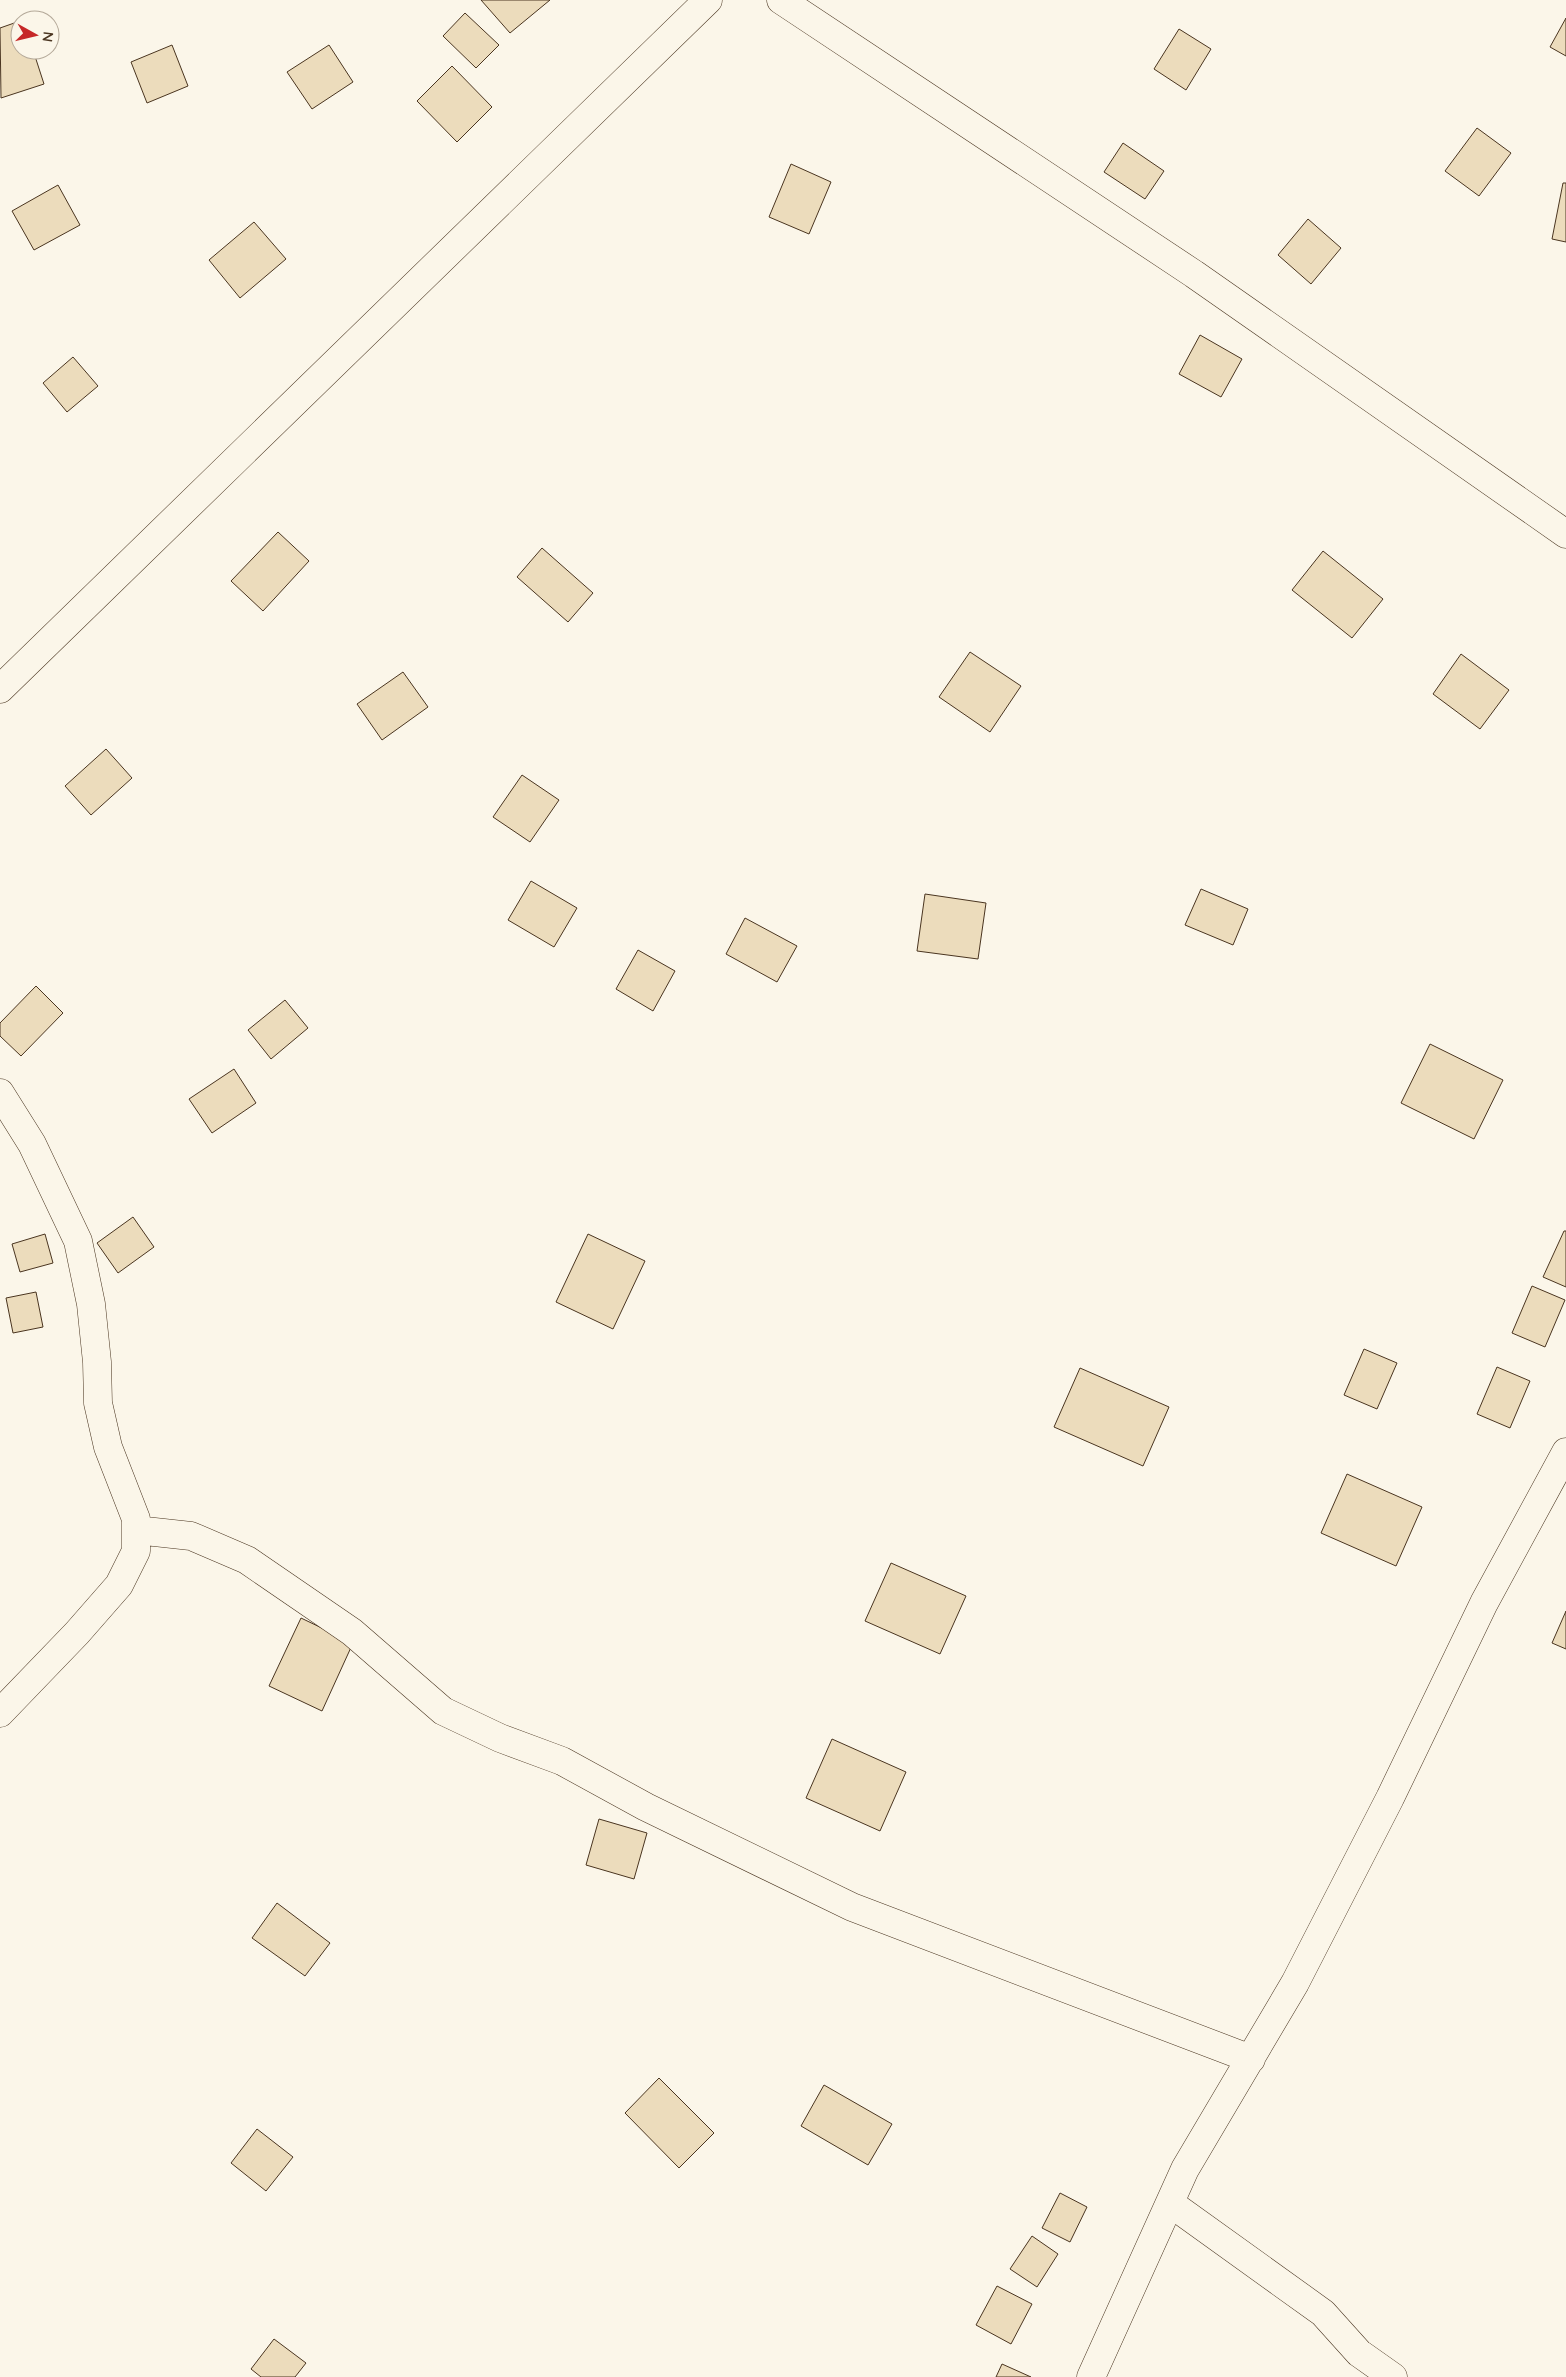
<svg xmlns="http://www.w3.org/2000/svg" width="1566" height="2377" viewBox="0 0 1566 2377" font-family="Quicksand,sans-serif">
	<rect width="100%" height="100%" fill="#fbf6e9"/>
	<path fill="#ecdcbc" stroke="#4a3520" d="M481 0H550L510 33Z
		M465 13 499 45 476 68 443 36Z
		M1566 18V56L1550 47Z
		M20 21V50H33L44 84 1 98 0 28Z
		M1179 29 1211 49 1186 90 1154 69Z
		M172 45 188 86 147 103 131 62Z
		M329 45 353 82 312 109 287 72Z
		M452 66 492 107 457 142 417 101Z
		M1477 128 1511 153 1479 196 1445 171Z
		M1123 143 1164 171 1145 199 1104 172Z
		M791 164 831 182 809 234 769 217Z
		M1563 183H1566V242L1552 239Z
		M58 185 80 225 34 250 12 211Z
		M1308 219 1341 248 1311 284 1278 255Z
		M254 222 286 259 240 298 209 260Z
		M1200 335 1242 359 1221 397 1179 374Z
		M73 357 98 386 67 412 43 383Z
		M278 532 309 561 263 611 231 581Z
		M542 548 593 593 568 622 517 577Z
		M1323 551 1383 599 1352 638 1292 590Z
		M970 652 1021 686 990 732 939 697Z
		M1461 654 1509 690 1480 729 1433 694Z
		M403 672 428 707 382 740 357 704Z
		M106 749 132 778 91 815 65 786Z
		M522 775 559 800 530 842 493 817Z
		M531 881 577 908 554 947 508 920Z
		M1201 889 1248 909 1233 945 1185 925Z
		M925 894 986 903 978 959 917 951Z
		M745 918 797 946 777 982 726 954Z
		M638 950 675 971 653 1011 616 989Z
		M36 986 63 1013 21 1056 0 1036V1023Z
		M285 1000 308 1028 271 1059 248 1030Z
		M1430 1044 1503 1080 1474 1139 1401 1103Z
		M234 1069 256 1103 212 1133 189 1099Z
		M133 1217 154 1247 118 1273 97 1243Z
		M1564 1231H1566V1287L1543 1277Z
		M45 1234 53 1263 20 1272 12 1244Z
		M588 1234 645 1261 613 1329 556 1302Z
		M1532 1286 1565 1300 1545 1347 1512 1333Z
		M36 1292 43 1327 13 1333 6 1298Z
		M1364 1349 1397 1363 1377 1409 1344 1395Z
		M1497 1367 1530 1381 1510 1428 1477 1414Z
		M1080 1368 1169 1407 1143 1466 1054 1427Z
		M1347 1474 1422 1507 1396 1566 1321 1533Z
		M891 1563 966 1596 940 1654 865 1621Z
		M1566 1611V1649L1552 1643Z
		M301 1618 353 1643 322 1711 269 1686Z
		M832 1739 906 1772 880 1831 806 1798Z
		M599 1819 647 1833 634 1879 586 1865Z
		M277 1903 330 1943 305 1976 252 1938Z
		M659 2078 714 2133 679 2168 625 2113Z
		M824 2085 892 2124 868 2165 801 2126Z
		M257 2129 293 2157 266 2191 231 2163Z
		M1060 2193 1087 2207 1070 2242 1042 2228Z
		M1032 2236 1058 2254 1037 2287 1010 2269Z
		M997 2286 1032 2304 1011 2344 976 2325Z
		M274 2339 306 2363 295 2377H261L251 2369Z
		M1002 2364 1031 2377H996Z"/>
	<g fill="none" stroke-linecap="round" stroke-linejoin="round">
		<g stroke="#4a3520" stroke-width="29">
			<path id="minor" d="M781 0 1194 274 1566 534
				M0 1093 32 1144 78 1241 91 1304 97 1362 98 1403 108 1447 136 1519V1551L119 1585 77 1633 0 1713
				M136 1530 191 1536 247 1560 352 1632 443 1711 500 1738 562 1761 646 1807 852 1907 1251 2059
				M1170 2203 1323 2313 1359 2353 1393 2377
				M1091 2377 1185 2169 1295 1983 1390 1798 1484 1603 1566 1452"/>
		</g>
		<g stroke="#4a3520" stroke-width="29">
			<path id="tertiary" d="M0 689 708 0"/>
		</g>
		<use href="#minor" stroke="#fbf6e9" stroke-width="28"/>
		<use href="#tertiary" stroke="#fbf6e9" stroke-width="28"/>
	</g>
	<g transform="translate(35 35) rotate(98)"><circle r="24" fill="#fbf6e9" stroke="#b4a999"/>
	<path d="M0-4L9 19L0 12L-9 19Z" fill="#c62828"/>
	<text y="-8" font-size="14" font-weight="bold" text-anchor="middle" fill="#4a3520">N</text>
	</g>
</svg>
